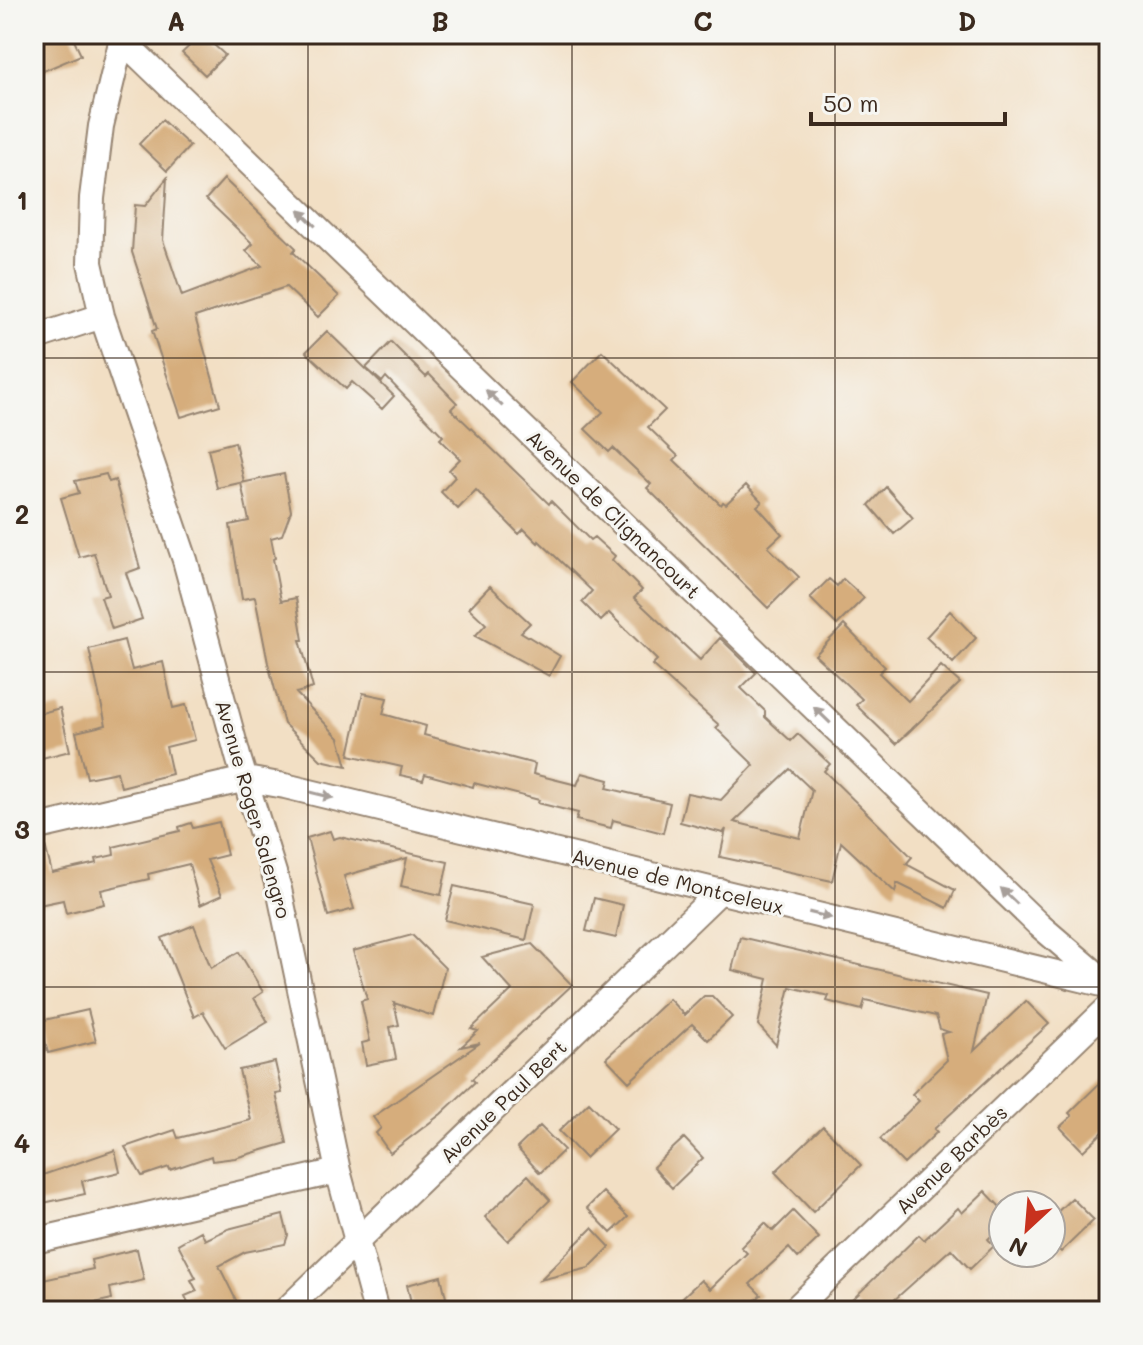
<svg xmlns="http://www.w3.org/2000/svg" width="1143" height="1345" viewBox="0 0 1143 1345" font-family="Mali,sans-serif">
	<rect width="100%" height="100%" fill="#f6f6f2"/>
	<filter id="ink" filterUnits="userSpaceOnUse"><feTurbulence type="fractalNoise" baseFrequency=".0125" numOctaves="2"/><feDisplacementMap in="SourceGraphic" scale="16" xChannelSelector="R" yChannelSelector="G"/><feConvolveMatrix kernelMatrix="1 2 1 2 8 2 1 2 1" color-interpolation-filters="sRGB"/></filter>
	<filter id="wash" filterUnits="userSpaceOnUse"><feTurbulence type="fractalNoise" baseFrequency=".006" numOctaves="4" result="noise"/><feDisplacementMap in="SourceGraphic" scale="32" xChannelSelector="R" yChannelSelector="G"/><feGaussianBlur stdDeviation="1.8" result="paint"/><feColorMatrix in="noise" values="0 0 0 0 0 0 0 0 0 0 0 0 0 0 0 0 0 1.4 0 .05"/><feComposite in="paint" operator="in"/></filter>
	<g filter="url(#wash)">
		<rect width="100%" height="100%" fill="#f2dfc4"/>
		<g id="blocks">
			<path fill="#d6ad7c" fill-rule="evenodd" d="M34 34H71L81 55 34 75Z
				M202 34 225 55 205 75 182 53Z
				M162 120 190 146 167 171 139 144Z
				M167 178 163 240 182 296 262 266 246 251 253 244 206 199 224 179 296 248 293 252 339 296 318 317 286 287 195 317 220 405 181 417 152 331 157 329 132 252 135 205 145 206Z
				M327 331 394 396 382 409 352 382 346 389 306 352Z
				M391 342 426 377 429 374 457 403 451 409 549 504 551 501 590 540 594 537 615 556 612 560 642 590 634 598 700 660 720 638 746 663 756 673 741 688 765 711V717L791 741 798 734 830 764 824 771 912 857 906 864 955 890 947 908 897 883 895 892 841 842 832 881 720 857 726 829 723 833 680 822 687 793 721 800 754 765 716 728 719 725 652 665 657 660 609 613 601 621 582 602 592 591 539 541 538 543 524 529 519 534 476 490 458 509 441 492 455 477 449 470 460 459 440 439 443 436 386 377 382 382 366 368ZM790 769 812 790 800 838 734 822Z
				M602 351 665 410 648 427 678 456 674 460 721 505 723 502 726 504 746 485 762 502 757 506 782 534 768 547 799 577 768 608 647 488 651 484 613 448 609 452 585 429 603 412 572 382Z
				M235 442 244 482 217 488 208 449Z
				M106 474 109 482 115 480 140 568 126 573 142 619 112 629 101 597 108 595 94 553 79 557 61 498 79 493 75 481Z
				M284 474 291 511 282 535 271 538 275 558 273 559 281 601 296 598 303 640H300L313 688 296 693 339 738 347 766 321 760 284 724 268 663 255 597 242 599 230 525 249 521 241 483Z
				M886 487 913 518 894 534 869 505Z
				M829 579 837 586 843 579 864 598 837 625 810 598Z
				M490 586 530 623 521 632 560 656 549 676 475 636 486 624 469 608Z
				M950 611 976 638 953 663 926 637Z
				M844 625 885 667 879 673 908 701 941 666 960 683 896 744 856 705 862 699 815 655Z
				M124 640 132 670 163 662 173 708 186 705 195 740 166 747 172 774 121 787 117 772 87 778 76 732 106 725 89 649Z
				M363 693 387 698 383 714 426 726 424 735 535 764 533 774 577 785 582 773 609 780 607 788 670 803 663 833 613 820 611 828 576 820 578 813 538 803 539 800 474 783 473 787 425 774 423 780 400 775 402 767 349 755Z
				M60 708 70 751 34 760V715Z
				M219 822 227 855 207 860 222 895 200 905 189 864 148 874 149 879 101 890 104 904 66 913 63 900 34 906V843L44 841 52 873 97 863 96 859 114 855 113 847 180 831 179 827 191 823 193 828Z
				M330 831 333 839 340 837 448 862 441 895 401 886 407 858 344 876 354 909 328 916 307 838Z
				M454 886 534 904 526 940 445 920Z
				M594 898 623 905 616 938 586 931Z
				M194 925 211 968 239 952 263 992 254 998 268 1022 225 1048 203 1012 194 1017 162 938Z
				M412 935 445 968 433 1016 394 1003 399 1025 390 1027 396 1059 366 1065 362 1043 370 1041 361 1001 367 999 353 951Z
				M740 937 987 995 974 1051 1026 1001 1049 1024 934 1129 937 1132 904 1164 880 1139 919 1101 912 1094 947 1060 941 1034 949 1032 940 1029 936 1016 865 1000 862 1010 827 1001 829 996 790 987 776 1045 758 1025 768 979 732 970Z
				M532 944 572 985 472 1079 475 1082 441 1114 390 1153 376 1133 381 1128 373 1117 480 1043 461 1047 478 1031 471 1029 512 990 482 957Z
				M704 996H712L732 1017 708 1040 692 1024 629 1082 606 1058 669 999 684 1015Z
				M88 1010 96 1041 48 1053 40 1021Z
				M275 1062 282 1093 276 1094 287 1143 235 1158 212 1161 211 1156 170 1170 169 1167 142 1176 125 1147 175 1130 178 1138 251 1120 239 1070Z
				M1109 1074V1126L1083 1151 1060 1127 1072 1116 1069 1113Z
				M589 1102 615 1129 585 1158 559 1131Z
				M540 1126 564 1150 540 1173 517 1148Z
				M823 1126 861 1165 813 1212 775 1172Z
				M684 1138 703 1158 672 1188 653 1167Z
				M115 1150 120 1172 82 1181 85 1194 34 1205V1178Z
				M528 1175 550 1200 508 1241 485 1217Z
				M985 1191 1003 1210V1225L988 1239 994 1246 970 1269 951 1249 893 1301 902 1311H861L852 1300 919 1235 924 1240 958 1208 962 1213Z
				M603 1192 628 1217 611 1233 587 1208Z
				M1072 1198 1094 1220 1061 1252 1051 1243V1218Z
				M793 1211 819 1238 798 1258 789 1248 750 1284 761 1295 744 1311H668L701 1280 710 1289 747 1253 741 1247 765 1223 773 1231Z
				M283 1215 288 1235 285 1244 245 1252 219 1266 237 1302 218 1311H192L185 1296 197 1291 191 1280 196 1278 178 1244 201 1231 205 1240 228 1229Z
				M592 1228 610 1247 589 1268 540 1280Z
				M137 1249 144 1280 110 1288 112 1299 60 1311H52L51 1303 34 1307V1282L93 1269 91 1260Z
				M441 1276 447 1302 413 1311 407 1285Z"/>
		</g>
	</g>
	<g filter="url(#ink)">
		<use href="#blocks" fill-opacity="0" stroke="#968471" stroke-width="2"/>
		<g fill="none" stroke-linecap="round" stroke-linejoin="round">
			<g stroke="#968471" stroke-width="28">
				<path id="minor" d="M123 34 101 126 92 198 90 263 102 316 185 560 239 760 279 889 338 1171 376 1311
					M122 40 1039 925 1109 985
					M34 338 102 316
					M34 828 246 779 285 786 1106 985
					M34 1241 338 1171
					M285 1311 720 891
					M793 1311 1109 1007"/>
			</g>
			<use href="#minor" stroke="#fff" stroke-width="24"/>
		</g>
		<defs><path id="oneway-solid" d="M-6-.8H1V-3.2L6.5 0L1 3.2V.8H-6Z" transform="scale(2)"/></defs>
		<g fill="#a79f9a">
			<use href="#oneway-solid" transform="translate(307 218) rotate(-136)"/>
			<use href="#oneway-solid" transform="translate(494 398) rotate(-136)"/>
			<use href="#oneway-solid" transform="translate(822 715) rotate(-136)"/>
			<use href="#oneway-solid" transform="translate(322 795) rotate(14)"/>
			<use href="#oneway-solid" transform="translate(1009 896) rotate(-136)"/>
			<use href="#oneway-solid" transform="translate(820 915) rotate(14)"/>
		</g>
	</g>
	<path fill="none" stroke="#3b2a1e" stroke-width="2" stroke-opacity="0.55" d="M308 34V1311M572 34V1311M835 34V1311M34 358H1109M34 672H1109M34 987H1109"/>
	<g text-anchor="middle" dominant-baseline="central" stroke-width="6" stroke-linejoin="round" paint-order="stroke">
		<g font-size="20" fill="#3b2a1e" stroke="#f6f6f2">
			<text transform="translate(614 514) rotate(44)">Avenue de Clignancourt</text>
			<text transform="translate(254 809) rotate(74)">Avenue Roger Salengro</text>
			<text transform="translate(678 881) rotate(14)">Avenue de Montceleux</text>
			<text transform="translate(503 1101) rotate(-44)">Avenue Paul Bert</text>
			<text transform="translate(951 1159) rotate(-44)">Avenue Barbès</text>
		</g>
	</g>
	<rect width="1143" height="1345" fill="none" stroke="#f6f6f2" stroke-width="88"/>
	<g transform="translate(1027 1229) rotate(206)"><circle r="38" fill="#f6f6f2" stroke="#aba49d" stroke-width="2"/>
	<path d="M0-6L14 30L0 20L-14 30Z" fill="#c8321e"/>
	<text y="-12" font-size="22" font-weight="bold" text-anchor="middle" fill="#3b2a1e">N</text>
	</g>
	<path d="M811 112v12h194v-12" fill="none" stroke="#3b2a1e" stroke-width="4"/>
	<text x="823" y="112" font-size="24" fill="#3b2a1e" stroke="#f6f6f2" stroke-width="6" paint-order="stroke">50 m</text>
	<rect x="44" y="44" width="1055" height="1257" fill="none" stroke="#3b2a1e" stroke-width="3"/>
	<g font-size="26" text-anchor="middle" font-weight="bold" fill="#3b2a1e">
		<text x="176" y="31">A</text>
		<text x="440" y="31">B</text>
		<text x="703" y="31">C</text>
		<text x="967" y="31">D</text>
		<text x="22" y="210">1</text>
		<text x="22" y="524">2</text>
		<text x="22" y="839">3</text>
		<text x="22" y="1153">4</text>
	</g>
</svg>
